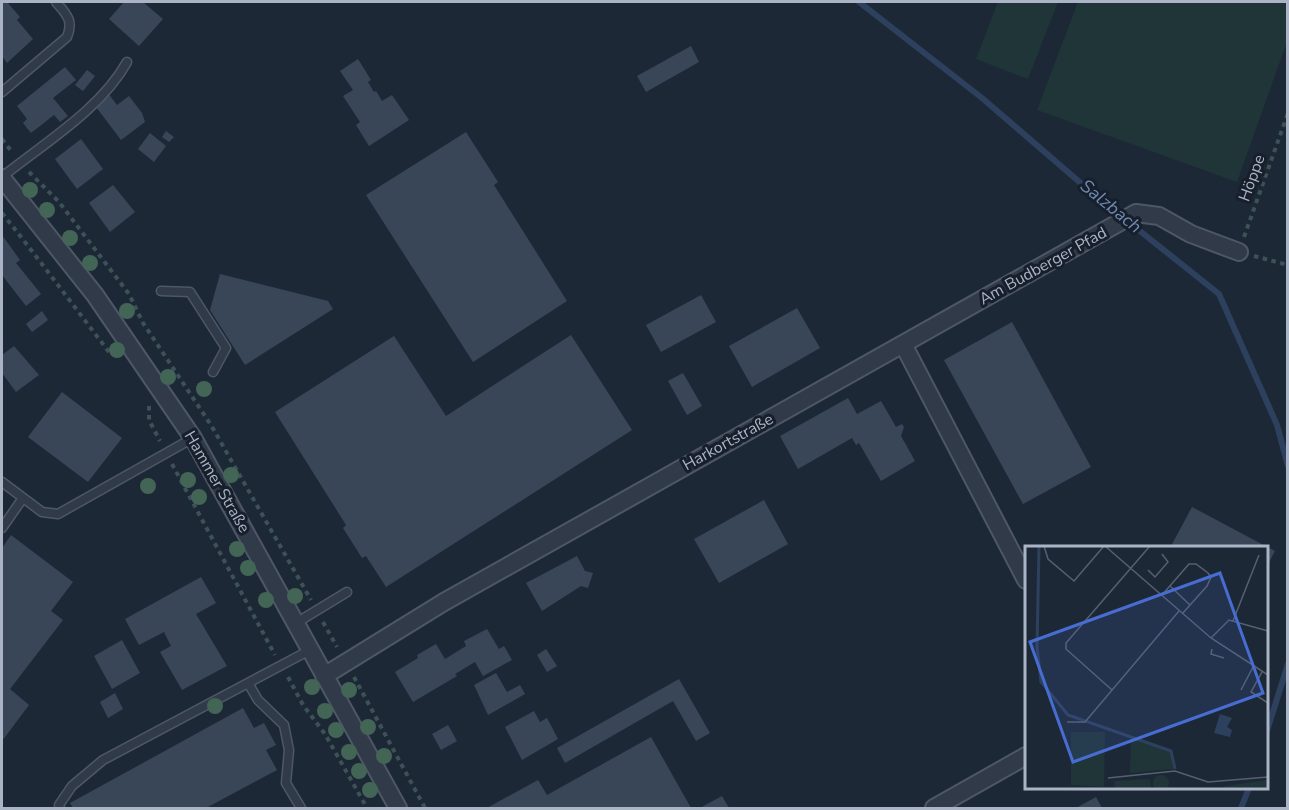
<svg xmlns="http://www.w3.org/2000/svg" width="1289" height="810" viewBox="0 0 1289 810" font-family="'Nunito Sans',sans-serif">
	<rect width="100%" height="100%" fill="#1d2837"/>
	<path fill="#1f3538" d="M998 2H1058L1028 79 976 59Z
		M1078 2H1287V42L1237 182 1037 110Z"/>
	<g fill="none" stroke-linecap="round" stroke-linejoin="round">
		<path stroke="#2d415e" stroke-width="6" d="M859 2 982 98 1091 192 1219 294 1277 425 1288 466
			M1266 734 1288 664
			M1241 808 1249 788"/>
	</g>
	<path fill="#394658" d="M2 2H7L20 17 17 20 33 39 7 63 2 56Z
		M124 2H143L163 19 139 46 109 19Z
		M691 46 699 62 646 92 637 76Z
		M358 59 371 80 368 82 374 92 376 91 382 101 392 95 409 120 369 146 356 125 360 122 343 96 353 90 340 71Z
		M65 67 76 80 53 98 68 116 60 122 54 115 31 133 23 123 27 119 17 106Z
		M87 70 95 76 83 91 75 85Z
		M108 93 117 105 129 96 142 113 145 122 121 140 96 107Z
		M166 131 174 137 169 142 162 137Z
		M466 132 498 182 494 185 567 301 473 362 366 195Z
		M150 133 166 146 154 162 138 149Z
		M81 139 103 169 77 189 55 159Z
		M113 185 135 212 110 232 89 203Z
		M2 235 20 260 16 263 41 294 26 306 2 275Z
		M220 274 328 301 333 309 245 365 210 310Z
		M701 295 716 322 661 352 646 325Z
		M797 308 820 348 752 387 729 346Z
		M42 311 48 320 32 332 26 324Z
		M1012 322 1091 467 1023 504 944 360Z
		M571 335 632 430 386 587 366 556 362 558 343 528 346 525 275 412 394 336 446 416Z
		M14 346 39 375 16 392 2 373V355Z
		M683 373 702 406 687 415 668 381Z
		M62 392 122 438 88 482 28 437Z
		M848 398 857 414 881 401 896 427 902 424 904 427 901 436 915 461 881 481 859 443 856 445 852 438 798 469 780 436Z
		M764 500 788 544 719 583 694 539Z
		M1192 507 1275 551 1266 568V548H1170Z
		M11 535 73 582 51 611 63 620 10 689 29 705 2 741V548Z
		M577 556 585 571 593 573 588 588 581 586 542 611 526 583Z
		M201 577 216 603 196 614 227 666 182 690 160 652 171 646 164 632 139 645 125 619Z
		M487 629 499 649 504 646 512 660 483 676 475 662 455 674 457 676 413 702 395 672 418 658 417 655 436 644 445 659 466 646 464 641Z
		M122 640 140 673 112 689 94 656Z
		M546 649 557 666 547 672 537 655Z
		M496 673 507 692 520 685 525 694 488 715 474 685Z
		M679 679 710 733 696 741 673 701 565 763 557 748Z
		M115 693 123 709 108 718 100 702Z
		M243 708 254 728 264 723 276 745 266 750 277 770 206 808H73L70 803Z
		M534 711 540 722 547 718 558 739 522 760 505 727Z
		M448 725 457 741 441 750 432 734Z
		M651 737 691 808H487L538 780 547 795Z
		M722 796 729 808H700Z
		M1096 797 1102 808H1076Z"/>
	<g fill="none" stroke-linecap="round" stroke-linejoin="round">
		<g stroke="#4e5766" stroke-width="11">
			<path id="service" d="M2 92 67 37C74 20 66 14 56 2
				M2 177C43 144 101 109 127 62
				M161 291 190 292 226 348 213 372
				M2 482 42 512 58 514 193 438
				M2 528 23 498
				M296 623 347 592
				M248 683 258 700 284 725 289 750 286 783 301 808
				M60 808 59 805 72 786 103 760 310 650"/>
		</g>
		<g stroke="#4e5766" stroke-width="20">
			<path id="minor" d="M2 178 95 295 193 438 398 808
				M903 344 1026 580
				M324 676 444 602 1136 213 1159 216 1191 234 1239 252
				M934 808 1026 756"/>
		</g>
		<path stroke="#3d5256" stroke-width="4" stroke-dasharray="4.5 4.5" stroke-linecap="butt" d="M2 139 12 152
			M29 172 59 202 129 294 143 323 211 425 311 600
			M2 213C38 258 73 305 109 352
			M1244 237 1288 113
			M1254 256 1288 265
			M149 406V420L160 441
			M172 464 275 655
			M323 622 337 647
			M288 677 303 705 325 734 367 808
			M354 677 425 808"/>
		<use href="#service" stroke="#313a48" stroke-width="8"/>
		<use href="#minor" stroke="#313a48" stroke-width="16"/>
	</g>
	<g fill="#426555">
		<circle cx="30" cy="190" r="8"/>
		<circle cx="47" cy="210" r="8"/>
		<circle cx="70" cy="238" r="8"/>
		<circle cx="90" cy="263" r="8"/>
		<circle cx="127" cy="311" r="8"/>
		<circle cx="117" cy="350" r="8"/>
		<circle cx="168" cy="377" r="8"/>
		<circle cx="204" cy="389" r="8"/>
		<circle cx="231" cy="475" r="8"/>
		<circle cx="188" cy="480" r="8"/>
		<circle cx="148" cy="486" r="8"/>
		<circle cx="199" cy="497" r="8"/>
		<circle cx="237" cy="549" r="8"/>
		<circle cx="248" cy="568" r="8"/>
		<circle cx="295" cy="596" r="8"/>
		<circle cx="266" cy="600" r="8"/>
		<circle cx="312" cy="687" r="8"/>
		<circle cx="349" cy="690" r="8"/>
		<circle cx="215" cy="706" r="8"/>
		<circle cx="325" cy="711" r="8"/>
		<circle cx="368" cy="727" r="8"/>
		<circle cx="336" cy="730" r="8"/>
		<circle cx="349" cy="752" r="8"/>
		<circle cx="384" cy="756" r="8"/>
		<circle cx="359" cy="771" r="8"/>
		<circle cx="370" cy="790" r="8"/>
	</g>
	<g text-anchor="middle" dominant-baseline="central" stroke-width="6" stroke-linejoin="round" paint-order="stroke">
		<g font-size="16" fill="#aab4c5" stroke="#171f2c">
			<text transform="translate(1252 178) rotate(-70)">Höppe</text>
			<text transform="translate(1043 266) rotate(-29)">Am Budberger Pfad</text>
			<text transform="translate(728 442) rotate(-29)">Harkortstraße</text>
			<text transform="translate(217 482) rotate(60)">Hammer Straße</text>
		</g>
		<g font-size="18" font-style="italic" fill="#708ab1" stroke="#171f2c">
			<text transform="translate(1111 206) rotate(39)">Salzbach</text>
		</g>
	</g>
	<g transform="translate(1025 546)">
		<rect width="243" height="243" fill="#1d2837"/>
		<path d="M46 186H80L79 241 46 239ZM106 192 146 205 148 223 105 227ZM128 237a8 8 0 1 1 16 0a8 8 0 1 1-16 0ZM125 233 126 243H90L89 235ZM243 234V243H198L200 240Z" fill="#1f3538"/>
		<path d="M195 168 207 172 202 181 207 184 205 191 189 187Z" fill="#2d415e"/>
		<path fill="none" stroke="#2d415e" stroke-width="3" d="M14 0 12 101 16 136 43 169 146 205 150 223"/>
		<path fill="none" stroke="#556070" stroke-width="1.5" d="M19 0 23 13 49 35 79 0M80 0 186 92 243 129M123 24 130 31 143 16 137 8M145 40 165 59M137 49 164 18H171L183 27 186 31 182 40 157 68M208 75 234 9M186 92 204 74 243 85M187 103 186 108 199 112M237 126 226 146 243 157M87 144 41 103V97L125 0M216 144 228 121M42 176H60L154 65M83 232 150 225 183 236 243 231"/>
		<path fill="#476dd2" fill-opacity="0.15" stroke="#476dd2" stroke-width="3" d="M195 27 238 147 48 216 5 96Z"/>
		<rect width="243" height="243" fill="none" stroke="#aab4c5" stroke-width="3"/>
	</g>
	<rect width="1289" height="810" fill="none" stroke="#aab4c5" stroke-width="6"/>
</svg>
